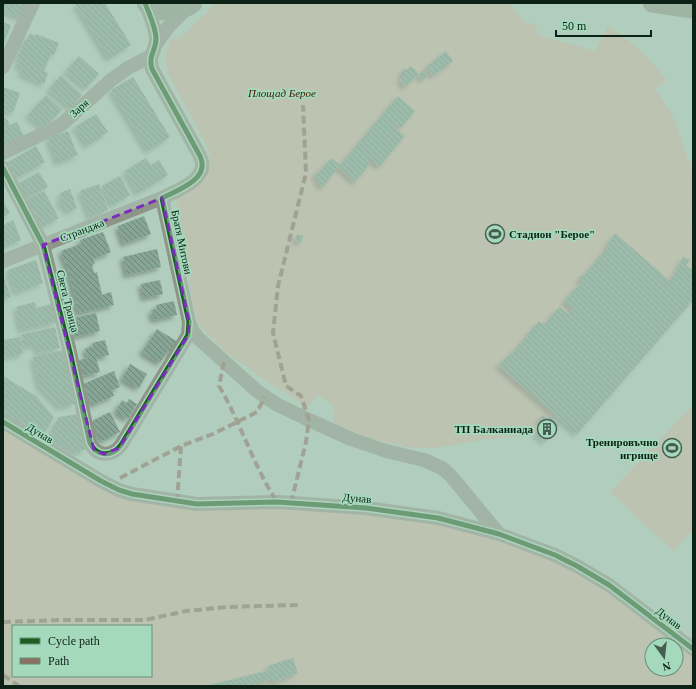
<svg xmlns="http://www.w3.org/2000/svg" width="696" height="689" viewBox="0 0 696 689" font-family="Georgia,serif">
	<defs>
		<pattern id="building-back-hatch" width="6" height="6" patternUnits="userSpaceOnUse"><rect width="6" height="6" fill="#86a595"/><path d="M-1 5l2 2M0 0l6 6M5-1l2 2" fill="none" stroke="#6c8679"/></pattern>
		<filter id="shadow"><feDropShadow dx="-3.5" dy="3.5" stdDeviation="2" flood-color="#0004"/></filter>
	</defs>
	<rect width="100%" height="100%" fill="#b1cdbd"/>
	<path fill="#c9b6a3" fill-rule="evenodd" d="M216 3H510L526 24 535 23 538 35 595 51 608 26 628 40 647 57 667 80 655 89 672 114 693 172V210L690 220 693 222V302H692L688 306 689 308 687 307 683 312 684 314 682 313 678 318 679 320 677 319 673 323 674 326 672 324 668 329 669 331 667 330 663 335 664 337 662 336 658 341 659 342H657L653 346 654 348H652L648 352 649 354 647 353 643 358 644 360 642 359 638 364 639 365H637L632 370 634 371H632L628 375V378L627 376 622 381 624 383 622 382 617 387 619 388H617L612 393 614 394H612L608 399 609 400 607 399 602 404 604 406 602 405 597 410 599 411H597L592 416 593 418 592 417 587 421 588 424 587 422 582 427 584 429 582 428 577 433 578 435 562 421 545 442 535 434 482 440 434 448H421L407 447 373 439 333 423 334 407 318 394 308 407 274 386 227 353 207 333 198 321 193 305 177 204 173 194 208 166 210 156 209 150 168 73C165 58 165 50 173 37L179 39Z
		M693 405V530L673 551 610 492Z
		M3 427 111 490 316 508 454 527 532 552 556 562 599 586 693 657V686H3ZM13 626H151V676H13ZM652 645H676V669H652Z"/>
	<path fill="url(#building-back-hatch)" filter="url(#shadow)" d="M3 3H28L22 18 3 11Z
		M75 3H105L131 45 109 59Z
		M3 22 11 25 3 45Z
		M30 33 36 36V34L59 43 54 55 51 54 44 71 48 73 44 84 21 74 23 68 17 66 20 59 17 58 25 39 27 40Z
		M446 51 453 61 433 76 426 67Z
		M79 56 99 74 86 88 66 71Z
		M410 66 416 70 418 74 406 86H404L400 80 402 78V71L404 69 407 70Z
		M423 70 428 75 423 80 418 75Z
		M61 75 82 95 70 108 49 89Z
		M133 77 170 137 148 151 111 90Z
		M3 87 20 93 13 113 3 110Z
		M46 95 62 110 44 129 28 115Z
		M398 96 415 111 401 128 398 125 395 128 405 136 379 167 370 158 367 162 370 164 355 182 338 167 323 187 319 184 317 178 314 175 320 171 331 158 340 165Z
		M96 114 108 132 87 146 75 127Z
		M6 118 10 125 17 122 25 138 3 149V119Z
		M68 131 78 155 58 163 48 138Z
		M36 146 45 162 17 178 8 162Z
		M146 158 151 165 159 160 168 175 138 193 125 171Z
		M39 172 48 187 25 199 16 185Z
		M120 176 130 195 112 205 102 186Z
		M99 184 108 210 90 217 80 191Z
		M70 189 77 208 67 212 64 205 61 206 59 200 62 199 60 193Z
		M44 191 59 218 39 229 24 201Z
		M3 201 10 213 3 217Z
		M144 216 151 234 124 244 118 226Z
		M13 220 21 240 3 247V225Z
		M103 232 111 252 93 259 95 264 92 265 94 273 97 272 102 295 111 292 114 305 78 313 69 272 61 251 81 244 80 240Z
		M615 233 670 281 672 278 683 257 690 260 686 266 691 269 693 265V300L577 434 498 365 514 351 539 321 544 325 559 307 568 314 573 309 564 301 582 281 578 277 580 276 582 277 608 247 606 246Z
		M297 234 303 236 301 243 295 241Z
		M157 249 161 267 127 275 123 257Z
		M36 260 43 283 16 293 8 270Z
		M3 274 11 297 3 299Z
		M160 280 163 294 144 298 141 284Z
		M174 301 177 315 154 320 151 310 157 309 156 305Z
		M35 302 36 308 52 304 56 322 21 330 16 307Z
		M96 313 100 331 74 337 70 319Z
		M55 327 60 348 38 353 36 345 23 347 21 335Z
		M157 329 178 342 170 354 167 352 160 363 142 352Z
		M20 337 23 354 3 358V340Z
		M105 340 109 355 96 358 100 372 83 376 79 360 88 358 85 348 93 347 92 343Z
		M63 350 75 404 60 407 39 386 33 357Z
		M130 364 147 374 139 388 122 379Z
		M114 371 120 387 112 390 114 396 92 405 83 384Z
		M3 376 36 396 54 417 43 436 3 411Z
		M129 399 137 404 128 419 116 412 122 400 127 403Z
		M110 412 120 432 102 441 92 421Z
		M79 414 86 449 77 453 49 437 59 417Z
		M552 414 561 422 545 442 535 434 544 425 538 420 543 415 548 419Z
		M293 658 298 673 274 682 273 679 245 686H209V685L270 670 268 666Z"/>
	<g fill="none" stroke-linecap="round" stroke-linejoin="round">
		<path stroke="#8e9587" stroke-width="14" d="M155 45 169 26 187 8
			M3 67 33 3
			M3 153 61 125 111 80 128 68 151 56
			M3 168 43 245 70 352 90 443C97 457 112 457 121 445L188 335 189 322 162 198C178 190 211 179 200 156L152 69C148 55 156 51 156 39 156 27 149 14 145 3
			M3 261 162 198
			M189 322 192 330 198 338 257 391 276 404 309 420 351 439 386 451 424 460 442 468 451 476 499 534
			M3 422 101 481 119 490 132 494 197 504 277 502 366 508 438 518 499 534 555 555 577 566 609 585 693 649"/>
		<path stroke="#8a9484" stroke-width="19" d="M146 3C160 14 179 14 193 3
			M652 3 693 9"/>
		<path stroke="#8d6e63" stroke-width="4" stroke-dasharray="8 4" stroke-linecap="butt" d="M224 362 219 386C241 423 253 465 277 502
			M120 478 181 446 213 434 257 412 265 397
			M177 502 181 446
			M291 503 306 442 309 420 301 396 286 386 273 333 278 286 306 173 303 105
			M3 622 62 620H145L186 611 227 607 299 605
			M3 675 19 686"/>
		<g stroke="#a5d9bc" stroke-width="8">
			<path id="cycleway" d="M3 168 43 245 70 352 90 443C97 457 112 457 121 445L188 335 189 322 162 198C178 190 211 179 200 156L152 69C148 55 156 51 156 39 156 27 149 14 145 3
				M3 422 101 481 119 490 132 494 197 504 277 502 366 508 438 518 499 534 555 555 577 566 609 585 693 649"/>
		</g>
		<use href="#cycleway" stroke="#1b5e20" stroke-width="5"/>
	</g>
	<path d="M0 0H696V689H0ZM162 198 189 322 188 335 119 448 104 454 94 450 43 245Z" fill="#b1cdbd" fill-opacity=".55" fill-rule="evenodd"/>
	<path fill="none" stroke="#7b2cbf" stroke-width="3" stroke-dasharray="8 5" stroke-linejoin="round" d="M162 198 189 322 188 335 119 448 104 454 94 450 43 245Z"/>
	<defs>
		<g id="stadium-ring" transform="scale(1)"><circle r="9.5" fill="#a5d9bc" stroke="#465e51" stroke-width="1.5"/><path d="M0-5a6.5 5 0 1 0 0 10a6.5 5 0 1 0 0-10ZM-3.5-1.8h7v3.6h-7Z" fill="#465e51"/></g>
		<g id="building-ring" transform="scale(1)"><circle r="9.5" fill="#a5d9bc" stroke="#465e51" stroke-width="1.5"/><path d="M-4-6H4V6H1V3H-1V6H-4ZM-2.5-4.3h1.7v1.8h-1.7ZM.8-4.3h1.7v1.8H.8ZM-2.5-1h1.7V.8h-1.7ZM.8-1h1.7V.8H.8Z" fill="#465e51"/></g>
	</defs>
	<g fill-rule="evenodd">
		<use href="#stadium-ring" x="495" y="234"/>
		<use href="#building-ring" x="547" y="429"/>
		<use href="#stadium-ring" x="672" y="448"/>
	</g>
	<g text-anchor="middle" dominant-baseline="central" stroke-width="3.5" stroke-linejoin="round" paint-order="stroke">
		<g font-size="11" font-style="italic" fill="#4a1501" stroke="#a5d9bc">
			<text x="282" y="93">Площад Берое</text>
		</g>
		<g font-size="11" fill="#0d2217" stroke="#a5d9bc">
			<text transform="translate(79 108) rotate(-42)">Заря</text>
			<text transform="translate(82 230) rotate(-21)">Странджа</text>
			<text transform="translate(182 242) rotate(78)">Братя Митови</text>
			<text transform="translate(68 301) rotate(76)">Света Троица</text>
			<text transform="translate(40 433) rotate(31)">Дунав</text>
			<text transform="translate(357 498) rotate(5)">Дунав</text>
			<text transform="translate(669 618) rotate(37)">Дунав</text>
		</g>
		<g font-size="11" font-weight="bold" fill="#0d2217" stroke="#a5d9bc" text-anchor="end">
			<text x="509" y="234" text-anchor="start">Стадион "Берое"</text>
			<text x="533" y="429">ТП Балканиада</text>
			<text x="658" y="442">Тренировъчно<tspan x="658" dy="13">игрище</tspan></text>
		</g>
	</g>
	<rect width="696" height="689" fill="none" stroke="#0d2217" stroke-width="8"/>
	<rect x="12" y="625" width="140" height="52" fill="#a5d9bc" stroke="#68907a"/>
	<rect x="20" y="638" width="20" height="6" fill="#1b5e20" stroke="#68907a"/>
	<text x="48" y="645" font-size="12" fill="#0d2217">Cycle path</text>
	<rect x="20" y="658" width="20" height="6" fill="#8d6e63" stroke="#68907a"/>
	<text x="48" y="665" font-size="12" fill="#0d2217">Path</text>
	<g transform="translate(664 657) rotate(165)"><circle r="19" fill="#a5d9bc" stroke="#68907a"/>
	<path d="M0-3L7 15L0 10L-7 15Z" fill="#465e51"/>
	<text y="-6" font-size="11" font-weight="bold" text-anchor="middle" fill="#0d2217">N</text>
	</g>
	<path d="M556 30v6h95v-6" fill="none" stroke="#0d2217" stroke-width="2"/>
	<text x="562" y="30" font-size="12" fill="#0d2217" stroke="#a5d9bc" stroke-width="3" paint-order="stroke">50 m</text>
</svg>
